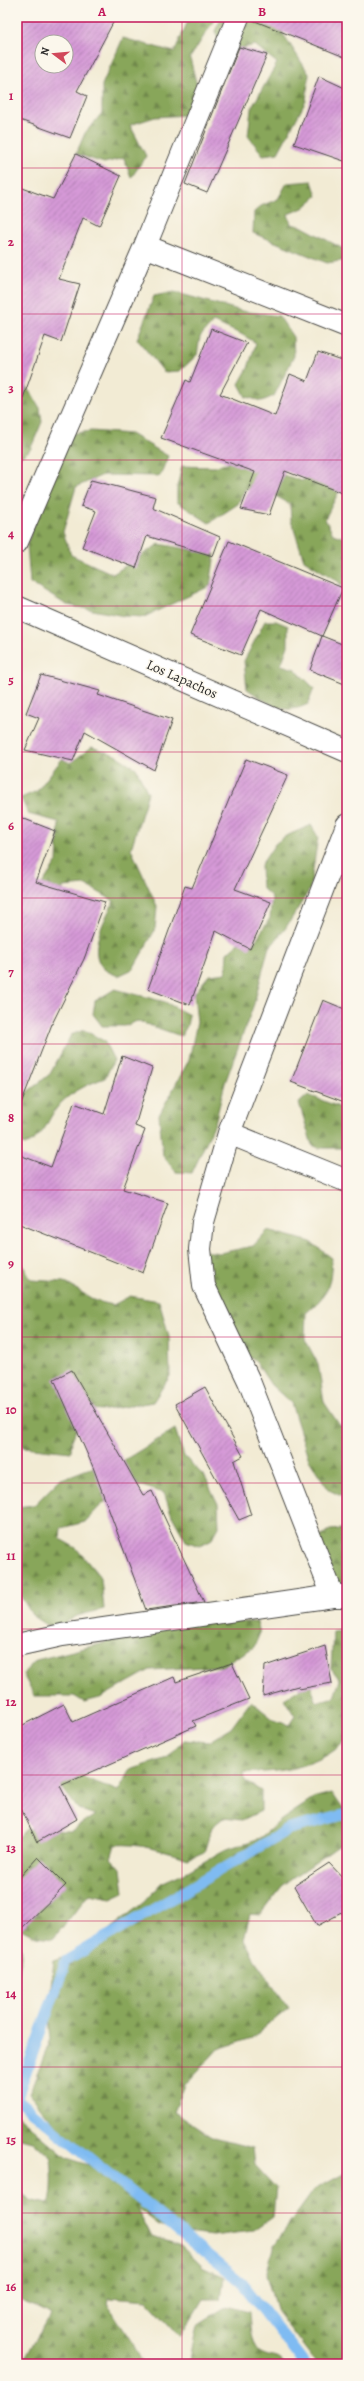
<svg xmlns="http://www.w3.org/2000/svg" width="364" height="2381" viewBox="0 0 364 2381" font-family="Alegreya,serif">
	<defs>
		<pattern id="forest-firs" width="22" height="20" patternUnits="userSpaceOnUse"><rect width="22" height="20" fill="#88a65a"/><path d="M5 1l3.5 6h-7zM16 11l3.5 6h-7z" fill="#6f874b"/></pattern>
		<pattern id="building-hatch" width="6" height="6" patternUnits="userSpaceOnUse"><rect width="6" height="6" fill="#d599d7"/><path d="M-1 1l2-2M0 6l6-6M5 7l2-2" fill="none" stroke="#ad7daf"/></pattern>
	</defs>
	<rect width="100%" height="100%" fill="#fbf7ec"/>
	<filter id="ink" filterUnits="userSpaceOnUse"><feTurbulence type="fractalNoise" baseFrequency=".025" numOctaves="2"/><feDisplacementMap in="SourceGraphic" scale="8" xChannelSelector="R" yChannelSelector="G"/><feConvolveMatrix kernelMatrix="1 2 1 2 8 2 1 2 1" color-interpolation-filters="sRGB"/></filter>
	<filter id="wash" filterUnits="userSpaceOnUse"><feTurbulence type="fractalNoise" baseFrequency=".012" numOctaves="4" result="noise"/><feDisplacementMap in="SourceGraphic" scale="16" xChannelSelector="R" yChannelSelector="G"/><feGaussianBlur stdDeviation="0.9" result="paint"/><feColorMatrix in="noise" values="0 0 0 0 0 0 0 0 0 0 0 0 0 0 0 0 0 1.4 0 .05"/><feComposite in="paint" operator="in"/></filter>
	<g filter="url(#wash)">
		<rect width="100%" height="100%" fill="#f2ebd4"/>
		<path fill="url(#forest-firs)" stroke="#5a6842" d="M190 17H216L190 58 197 86 187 115 155 117 130 125 146 156 131 178 124 158 104 163 76 154 85 133 102 113V85L123 38 174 52Z
			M222 17H284L282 32 309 74 306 101 278 153 263 155 248 136 251 109 277 63 255 45 223 53 215 31Z
			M312 181 317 196 303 208 288 214 291 224 303 227 347 251V260L327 263 253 233 254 212 261 206 278 199 287 183Z
			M174 292 242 311 279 316 293 337 294 356 274 396 262 401 246 397 239 384 248 368 256 343 241 334 213 322 200 337 197 355 180 371 164 372 137 339 154 296Z
			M17 370 40 408 42 422 30 450 19 458H17Z
			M91 431 131 434 168 456 160 476 103 475 76 487 63 532 71 555 113 574 159 544 215 554 210 586 144 617 124 616 67 605 30 583 27 545 63 435Z
			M329 457 342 485 325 519 333 534 347 539V596L339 582 304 560 291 520 290 504 265 490 245 489 238 504 209 523 177 502V487L182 466 214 467 237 460 302 481Z
			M265 621H276L288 626V646L281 665 295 669 314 688 308 704C283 717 269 703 247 689L244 661Z
			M92 747 115 755 136 768 148 793 131 849 157 906 155 930 133 969 118 976C114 974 107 972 104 969 86 952 105 919 114 901L86 885 63 887 59 919 30 902 57 862 59 822 28 814 21 798 37 791 62 759 70 763Z
			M311 825 318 837 310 889 285 929 268 950 254 1004 225 1083 215 1123 192 1173 176 1172 163 1156 159 1115 189 1060 197 1022 194 994 209 975 226 973 227 953 238 943 252 946 270 918 272 897 262 888 261 865 275 844 284 837Z
			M115 989 165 1002 189 1015 187 1026 181 1036 137 1021 125 1026H102L93 1014 95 1001Z
			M84 1030 104 1041 114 1060 105 1078C90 1083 71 1092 60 1104 45 1121 48 1134 25 1145L17 1142V1100L50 1074 71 1035Z
			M308 1095 347 1110V1148H319L312 1145 299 1103Z
			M268 1230 311 1242 332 1258C330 1287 329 1294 306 1313L305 1339 318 1364 324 1402 340 1426H347V1499L329 1490 309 1460 291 1403 271 1385 256 1362 237 1347 193 1282 204 1251 220 1253 253 1246Z
			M17 1254 31 1280 64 1282 96 1301 113 1305 130 1296 159 1301 169 1336 170 1376 153 1402 105 1410 84 1409 72 1440 71 1452 24 1447 17 1433Z
			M175 1429 184 1456 205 1477 218 1504 219 1527 212 1539 199 1546 186 1541 172 1516 164 1493 142 1486H126L102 1504 85 1522 61 1528 60 1539 76 1548 101 1578 104 1609 77 1616 53 1629 32 1615 17 1590V1507L34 1505 59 1480 93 1467 121 1462Z
			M342 1529 347 1532V1590H341L315 1539 330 1530Z
			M257 1622 260 1633 254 1647 223 1666 150 1670 100 1698 84 1702 74 1696H34L23 1674 36 1660 101 1644 150 1623Z
			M347 1630V1739C323 1766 279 1774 244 1772L245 1781 261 1791V1811L242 1820 223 1818 212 1827 204 1852 188 1859C164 1851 140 1843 115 1845L111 1858 121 1869 124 1892 111 1898 89 1894 53 1939 36 1937 21 1929 17 1933 22 1952 17 1984V1839L26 1829 71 1831 95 1815 78 1809 64 1790 48 1761 72 1747 83 1777 118 1791 130 1770 167 1758 184 1740 208 1742 231 1728 251 1701 274 1720 289 1725 295 1716 284 1699 309 1683 317 1702 334 1697 340 1680 331 1668 333 1632Z
			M332 1793 347 1815V1840L282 1886 260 1915 250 1914 244 1940 255 1960 289 2008 252 2038 218 2049 185 2085 174 2112 214 2138 253 2148 255 2165 276 2188 273 2217 253 2231 212 2236 187 2233 159 2225 136 2207 152 2236 181 2246 204 2268 224 2277 221 2299H203L180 2337 147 2301 109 2298 108 2305 133 2344 143 2364H24C25 2351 44 2329 50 2315 42 2309 34 2307 25 2303 11 2296 21 2262 23 2249L17 2245V2190L32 2201 49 2204C54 2189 52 2174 51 2158L33 2141 19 2138 17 2115 67 2158 89 2165 29 2093 51 2039 48 2011 54 1961 85 1949 144 1902 161 1883 188 1871 224 1850 260 1838 281 1820 316 1797Z
			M347 2172V2364H317L277 2312 266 2275 274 2245 314 2190Z
			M227 2306 249 2312C250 2323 250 2350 262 2354 273 2359 276 2354 285 2364H189L197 2325Z"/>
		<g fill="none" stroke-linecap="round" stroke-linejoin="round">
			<path stroke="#7fbbf2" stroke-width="11" d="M17 2097 66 1961 289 1829 347 1814
				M17 2099 242 2283 305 2364"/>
		</g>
		<g id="blocks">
			<path fill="url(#building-hatch)" fill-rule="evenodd" d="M17 17H116L77 91 87 96 70 138 17 119ZM42 42H66V66H42Z
				M250 17H347V58L250 19Z
				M239 47 267 55 207 193 185 184Z
				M319 76 347 89V162L294 144Z
				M76 154 121 176 99 226 83 218 59 279 80 284 61 342 45 336 21 404 17 403V186L53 199Z
				M211 329 247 343 220 394 275 416 290 374 307 381 318 352 347 362V495L285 471 269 515 241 509 255 472 161 438 186 380 190 382Z
				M91 480 156 497 153 508 220 537 213 556 147 536 136 568 82 547 96 511 81 506Z
				M229 541 343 588 322 636 261 609 241 655 190 635Z
				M322 636 347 646V685L310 670Z
				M41 675 100 691 98 695 172 720 154 770 85 731 73 761 25 750 39 718 26 713Z
				M246 759 288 775 235 889 271 902 250 949 216 931 190 1005 148 989 185 886 192 888Z
				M17 816 55 831 36 882 105 902 84 959 52 1024 19 1109 17 1108Z
				M323 1000 347 1010V1103L291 1082Z
				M122 1056 152 1068 135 1126 145 1130 123 1189 168 1203 143 1273 17 1223V1154L51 1167 74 1103 104 1114Z
				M72 1370 143 1495 152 1491 204 1602 146 1610 93 1467 54 1379Z
				M205 1387 243 1456 234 1461 251 1515 239 1520 175 1404Z
				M325 1646 332 1683 299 1689 298 1686 263 1696 265 1666Z
				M232 1663 249 1699 193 1721 196 1726 60 1786 77 1819 37 1842 17 1800V1728L64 1704 73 1722 174 1677 176 1682Z
				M38 1857 66 1885 17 1933V1880Z
				M329 1863 347 1882V1910L317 1926 294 1886Z"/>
		</g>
	</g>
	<g filter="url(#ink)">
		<use href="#blocks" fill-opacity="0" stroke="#494844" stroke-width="1"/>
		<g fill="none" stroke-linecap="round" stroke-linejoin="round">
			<g stroke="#494844" stroke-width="24">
				<path id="minor" d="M145 246 347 326
					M17 542 145 246 238 17
					M17 607 347 751
					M229 1133 347 1181
					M333 1596 249 1381 204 1286 200 1249 203 1222 229 1133 347 825
					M17 1645 62 1635 333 1596H347"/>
			</g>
			<use href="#minor" stroke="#fff" stroke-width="22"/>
		</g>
	</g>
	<path fill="none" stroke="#c2185b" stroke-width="1" stroke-opacity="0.55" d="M182 17V2364M17 168H347M17 314H347M17 460H347M17 606H347M17 752H347M17 898H347M17 1044H347M17 1190H347M17 1337H347M17 1483H347M17 1629H347M17 1775H347M17 1921H347M17 2067H347M17 2213H347"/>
	<g text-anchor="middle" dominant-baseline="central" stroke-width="3" stroke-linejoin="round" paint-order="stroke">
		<g font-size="14" fill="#2b2b2b" stroke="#fbf7ec">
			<text transform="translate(182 679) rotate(24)">Los Lapachos</text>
		</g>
	</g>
	<rect width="364" height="2381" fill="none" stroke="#fbf7ec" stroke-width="44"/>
	<g transform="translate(54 54) rotate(286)"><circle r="19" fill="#fbf7ec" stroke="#a8a59f"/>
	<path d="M0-3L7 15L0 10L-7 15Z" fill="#d1495b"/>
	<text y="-6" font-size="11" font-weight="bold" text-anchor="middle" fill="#2b2b2b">N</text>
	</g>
	<rect x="22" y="22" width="320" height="2337" fill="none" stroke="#c2185b" stroke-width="1.5"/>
	<g font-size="13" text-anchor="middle" font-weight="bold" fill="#c2185b">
		<text x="102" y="16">A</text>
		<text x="262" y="16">B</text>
		<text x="11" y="100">1</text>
		<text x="11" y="246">2</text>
		<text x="11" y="392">3</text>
		<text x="11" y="538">4</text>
		<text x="11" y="684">5</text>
		<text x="11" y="830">6</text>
		<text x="11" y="976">7</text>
		<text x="11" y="1122">8</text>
		<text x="11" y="1268">9</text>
		<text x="11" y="1414">10</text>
		<text x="11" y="1560">11</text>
		<text x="11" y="1706">12</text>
		<text x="11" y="1852">13</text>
		<text x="11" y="1998">14</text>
		<text x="11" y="2144">15</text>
		<text x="11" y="2291">16</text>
	</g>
</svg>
